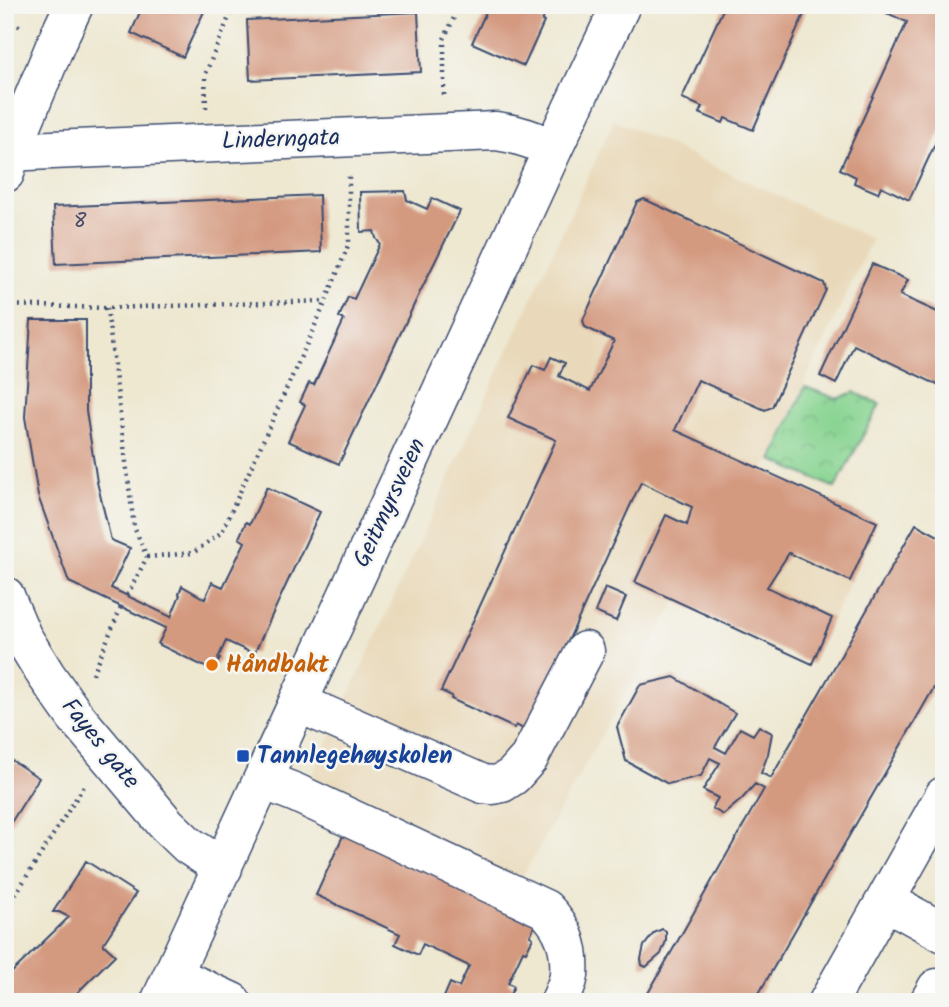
<svg xmlns="http://www.w3.org/2000/svg" width="949" height="1007" viewBox="0 0 949 1007" font-family="Kalam,sans-serif">
	<defs>
		<pattern id="park-crowns" width="20" height="18" patternUnits="userSpaceOnUse" patternTransform="scale(1.75)"><rect width="20" height="18" fill="#88d492"/><path d="M2 6a3 3 0 1 1 6 0M12 15a3 3 0 1 1 6 0" fill="none" stroke="#75b680"/></pattern>
	</defs>
	<rect width="100%" height="100%" fill="#f6f6f2"/>
	<filter id="ink" filterUnits="userSpaceOnUse"><feTurbulence type="fractalNoise" baseFrequency=".0143" numOctaves="2"/><feDisplacementMap in="SourceGraphic" scale="14" xChannelSelector="R" yChannelSelector="G"/><feConvolveMatrix kernelMatrix="1 2 1 2 8 2 1 2 1" color-interpolation-filters="sRGB"/></filter>
	<filter id="wash" filterUnits="userSpaceOnUse"><feTurbulence type="fractalNoise" baseFrequency=".00686" numOctaves="4" result="noise"/><feDisplacementMap in="SourceGraphic" scale="28" xChannelSelector="R" yChannelSelector="G"/><feGaussianBlur stdDeviation="1.57" result="paint"/><feColorMatrix in="noise" values="0 0 0 0 0 0 0 0 0 0 0 0 0 0 0 0 0 1.4 0 .05"/><feComposite in="paint" operator="in"/></filter>
	<g filter="url(#wash)">
		<rect width="100%" height="100%" fill="#eee8d1"/>
		<path fill="#e9d9ba" d="M614 120 872 239 764 470 877 522 812 664 676 602 519 883 308 784Z"/>
		<path fill="url(#park-crowns)" stroke="#528278" stroke-width="2" d="M805 387 838 399 854 392 880 404 835 488 772 460Z"/>
		<g id="blocks">
			<path fill="#d49a80" d="M143 5H207L183 57 131 33Z
				M489 5H553L550 10 548 9 542 21 544 22 524 66 472 43Z
				M725 5H808L753 130 725 118 723 123 699 113 702 107 682 98Z
				M861 5H944V125L909 200 881 186 878 193 854 183 856 177 840 169 907 22 880 10 877 12Z
				M418 12 421 72 250 80 247 20Z
				M405 191 407 200 427 209 432 198 460 211 420 292 339 464 288 441 305 405 300 402 309 383 314 385 344 320 339 317 348 297 354 299 380 244 376 238 374 231 361 232 360 192Z
				M319 195 321 252 56 264 53 207Z
				M644 199 824 283 826 290 772 407 765 410 698 380 675 430 877 522 850 581 789 553 767 587 832 618 812 664 635 582 666 515 687 525 692 507 641 482 527 731 516 725 514 728 451 699 452 696 441 691 556 440 508 418 533 365 545 370 551 357 565 363 559 376 590 391 614 341 585 327 583 320 637 202Z
				M872 264 908 280 900 295 944 315V388L854 345 836 384 820 376Z
				M31 320H86V411L97 482 111 540 130 548 111 588 171 617 180 595 179 594 182 586 205 599 212 582 223 587 245 542 239 538 246 522 250 524 267 487 320 512 254 654 226 641 218 658 220 659 216 665 207 668 158 644 166 628 69 582 38 496 25 417Z
				M916 524 944 539 942 542 944 543V670L754 1002H643L764 789 755 784 742 799 723 815 712 808 718 798 703 790 720 763 710 758 701 776 668 784 626 761 617 727 640 685 674 677 735 713 715 747 726 753 740 728 753 735 759 726 772 733 768 754 761 773 771 778Z
				M605 588 626 597 616 621 595 612Z
				M5 756 39 778 5 832Z
				M346 829 538 918 530 936 533 938 526 952 523 951 508 983 514 986 507 1002H442L450 983 459 987 469 966 423 944 418 955 395 944 400 934 316 895Z
				M86 861 136 893 103 944 115 955 68 1002H5V979L69 917 59 912H53Z
				M662 929 666 931V941L661 954 646 967 642 965 641 959 644 946 654 933Z"/>
		</g>
	</g>
	<g filter="url(#ink)">
		<use href="#blocks" fill-opacity="0" stroke="#3b4b6f" stroke-width="2"/>
		<g fill="none" stroke-linecap="round" stroke-linejoin="round">
			<g stroke="#3b4b6f" stroke-width="41">
				<path id="minor" d="M5 152 496 131C517 134 534 139 553 149
					M5 173 11 152 57 41 74 5
					M5 596 22 636 46 675 75 716 166 824 188 845 223 868
					M298 703 483 784 493 785 502 783 513 776 529 758 585 651
					M263 780 296 793 545 909C564 928 571 948 569 975 568 984 563 993 560 1002
					M886 901 944 933
					M173 975 232 1002
					M160 1002 553 149 621 5
					M828 1002 944 796
					M929 1002 937 988"/>
			</g>
			<path stroke="#3b4b6f" stroke-width="4.5" stroke-dasharray="2 5" stroke-linecap="butt" d="M5 20 24 28
				M444 95V39L460 5
				M206 108 205 75 234 5
				M5 305 107 308 326 301
				M107 308 134 527 147 557 127 596
				M147 557 193 553 222 532 326 301 349 243V173
				M93 674 121 607
				M5 896 12 901
				M5 913 20 887 84 786"/>
			<use href="#minor" stroke="#fff" stroke-width="38"/>
		</g>
	</g>
	<circle fill="#e8710a" stroke="#f6f6f2" stroke-width="2.5" cx="212" cy="665" r="7"/>
	<rect fill="#1a4fb4" stroke="#f6f6f2" stroke-width="2.5" x="236" y="749" width="14" height="14" rx="3.5"/>
	<g text-anchor="middle" dominant-baseline="central" stroke-width="5" stroke-linejoin="round" paint-order="stroke">
		<g font-size="21" fill="#494a66">
			<text x="80" y="221">8</text>
		</g>
		<g font-size="24" fill="#1b2f5e" stroke="#f6f6f2">
			<text transform="translate(281 140) rotate(-2)">Linderngata</text>
			<text transform="translate(390 503) rotate(-65)">Geitmyrsveien</text>
			<text transform="translate(100 744) rotate(51)">Fayes gate</text>
		</g>
		<g font-size="24" font-weight="bold" fill="#c56008" stroke="#f6f6f2" text-anchor="start">
			<text x="226" y="665">Håndbakt</text>
		</g>
		<g font-size="24" font-weight="bold" fill="#164399" stroke="#f6f6f2" text-anchor="start">
			<text x="257" y="756">Tannlegehøyskolen</text>
		</g>
	</g>
	<rect width="949" height="1007" fill="none" stroke="#f6f6f2" stroke-width="28"/>
</svg>
